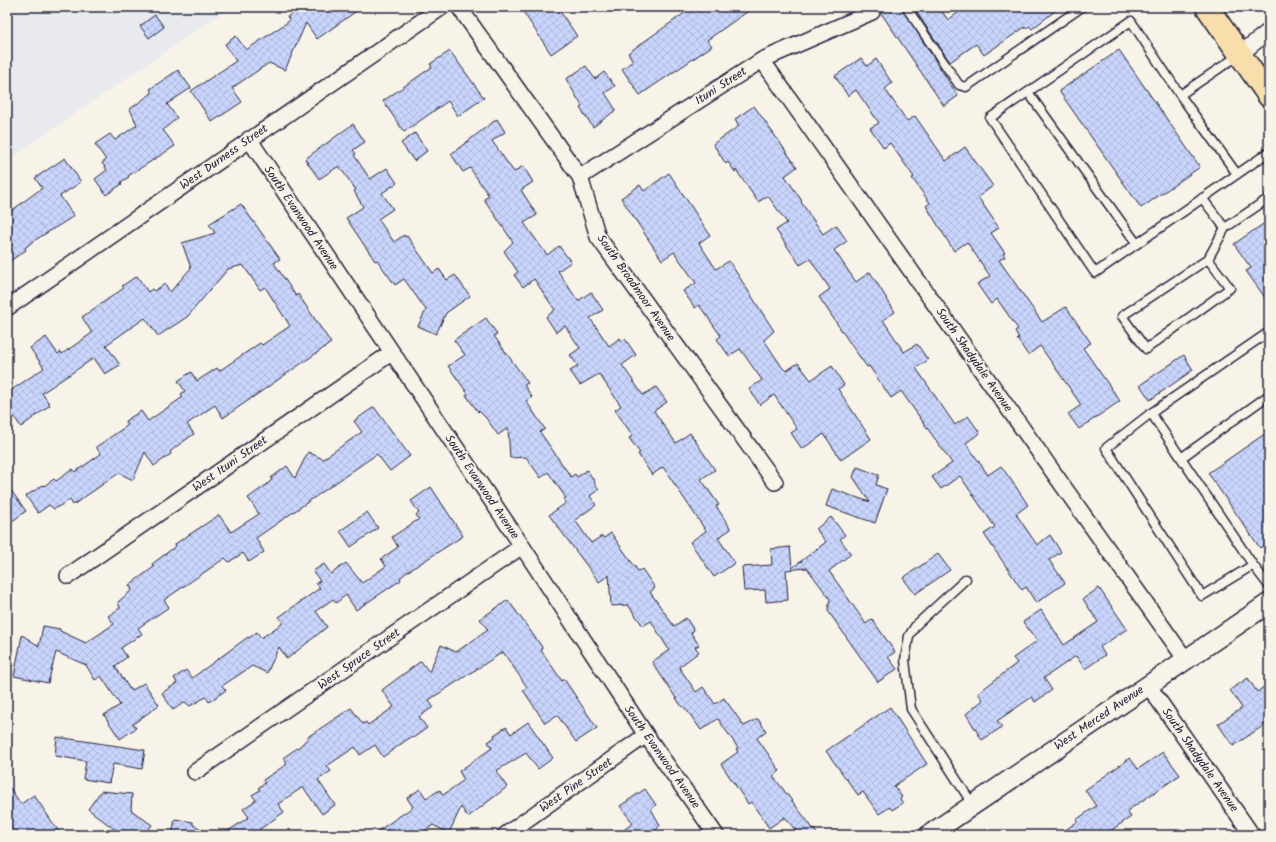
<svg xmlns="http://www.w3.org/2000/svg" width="1276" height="842" viewBox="0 0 1276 842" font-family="Kalam,sans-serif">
	<defs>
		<pattern id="building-cross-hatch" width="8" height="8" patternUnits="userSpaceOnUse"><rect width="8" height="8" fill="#c9d5fc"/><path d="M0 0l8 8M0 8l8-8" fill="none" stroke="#acb7d9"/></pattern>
	</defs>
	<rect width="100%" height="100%" fill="#f7f3e8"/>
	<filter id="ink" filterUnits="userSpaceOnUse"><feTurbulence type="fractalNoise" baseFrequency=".025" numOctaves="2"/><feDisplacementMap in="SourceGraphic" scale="8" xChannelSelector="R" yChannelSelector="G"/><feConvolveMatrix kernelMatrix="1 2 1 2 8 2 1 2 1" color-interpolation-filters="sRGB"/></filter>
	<g filter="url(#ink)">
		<path fill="#e9eaee" d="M7 7H231L7 160Z"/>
		<path fill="url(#building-cross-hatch)" stroke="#22223b" d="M289 7H362L317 39 306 23 285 70 269 63 232 88 242 102 212 122 191 91 236 61 225 44 236 36 246 50 288 22 289 19 287 17 293 13Z
			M520 7H557L577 36 551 54Z
			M693 7H754L707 40 712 46 640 95 622 69 633 61 628 53Z
			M879 7H901L958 96 944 106 881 13Z
			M913 7H939L948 20 966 7H1060L1032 29 1029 26 1026 29 1025 27 984 55 976 44 950 62Z
			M155 15 164 27 149 38 140 26Z
			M1119 50 1200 167 1141 208 1059 91Z
			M450 51 484 98 458 116 448 101 404 132 383 101 432 67 430 64Z
			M861 58 867 66 876 59 892 83 885 89 907 121 915 116 946 161 965 147 993 186 978 197 999 228 991 233 1005 253 1003 254 1005 257 999 260 1042 322 1066 307 1091 343 1083 348 1120 401 1079 429 1068 414 1081 405 1066 383 1040 346 1028 355 1017 339 1019 338 1015 331 1018 329 997 299 991 304 977 284 990 276 967 242 954 251 926 206 930 203 912 178 914 177 890 143 884 148 870 128 879 123 856 90 848 96 835 76Z
			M586 66 595 79 604 72 615 86 605 93 616 110 593 127 580 108 582 106 566 79Z
			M178 70 191 88 167 104 177 118 163 130 175 146 128 176 129 177 121 182 122 184 106 195 95 179 107 170 102 163 106 160 95 144 110 134 115 140 137 125 130 109 152 93 150 89Z
			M754 106 797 167 785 176 802 201 801 202 823 234 836 225 847 241 834 250 856 282 870 272 895 312 883 320 904 352 917 344 928 360 916 368 955 425 968 416 980 433 966 443 988 475 1001 466 1016 487 1028 505 1016 514 1037 545 1050 535 1061 552 1049 560 1065 583 1036 603 1026 587 1022 590 984 534 995 527 960 476 941 489 932 477 952 463 901 391 891 398 869 366 867 367 854 349 819 297 830 289 810 259 800 265 776 230 787 223 768 196 758 202 736 170 735 172 728 162 726 164 713 144 739 126 735 119Z
			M497 119 505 132 492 141 514 172 523 166 533 182 521 190 537 215 524 223 547 255 559 246 571 262 558 271 578 301 591 292 603 310 590 318 609 346 620 338 622 341 625 339 636 355 622 365 643 395 656 387 667 402 654 411 676 443 690 433 715 470 701 479 719 505 716 506 731 529 718 538 735 563 714 577 690 542 706 531 702 525 663 467 652 475 638 454 640 453 629 438 633 436 615 410 621 406 599 374 580 385 570 371 578 366 570 355 580 348 565 326 556 332 546 317 555 310 534 279 523 287 514 275 518 272 504 251 513 242 484 199 489 196 470 168 463 172 451 154Z
			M353 124 365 142 353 150 356 154 354 155 370 179 387 168 397 183 382 193 393 209 378 219 394 242 404 235 405 237 407 236 433 273 439 269 447 280 455 275 470 296 446 313 436 334 418 326 426 310 404 279 395 285 377 260 375 261 346 218 363 207 354 191 356 190 339 166 319 179 305 159Z
			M415 133 427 151 414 161 401 143Z
			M65 158 81 182 60 196 74 216 32 242 25 248 26 250 7 263V214L42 188 35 178Z
			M669 173 710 235 699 243 716 269 729 261 774 331 764 340 782 367 786 371 798 363 811 380 832 366 844 385 838 389 871 439 841 460 824 434 802 449 791 433 797 429 774 395 760 405 749 389 762 380 740 349 729 356 717 339 721 336 699 305 695 308 683 291 696 283 674 252 662 260 621 198 640 185 644 191Z
			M241 204 280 259 274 263 296 296 298 294 331 343 223 418 215 405 187 424 194 434 177 446 170 452 171 454 154 466 145 452 133 480 119 473 73 505 70 500 54 509 49 505 38 513 26 496 43 485 44 486 54 479 56 481 73 469 75 472 101 454 96 447 128 425 125 421 141 411 148 421 183 397 181 394 185 391 178 381 191 372 197 381 217 368 219 371 260 343 262 345 290 326 265 287 260 290 243 265 228 269 187 317 158 336 145 318 106 345 120 365 105 374 94 358 42 393 50 405 21 427 7 406V393L44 368 30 348 46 337 58 354 61 352 62 354 92 333 82 317 124 288 122 286 137 276 148 292 152 289 154 291 165 284 170 292 191 268 182 243 215 233 209 224Z
			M1269 220V303L1246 271 1251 268 1234 244Z
			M486 318 497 334 494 336 528 383 524 385 532 397 526 401 545 429 540 432 571 477 575 474 577 477 587 470 595 482 594 483 599 489 590 496 596 505 575 520 591 543 602 536 604 538 611 533 638 571 642 569 655 588 650 592 674 626 686 618 694 630 691 633 699 645 695 647 699 652 679 667 696 692 703 687 715 704 724 698 744 726 758 719 766 731 757 738 780 771 773 776 818 835H799L785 817 769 828 751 802 748 804 721 764 738 752 736 749 738 748 718 719 701 730 689 713 683 706 682 707 652 662 669 650 651 621 643 626 628 605 611 606 609 575 599 582 549 515 566 503 564 499 566 498 548 472 541 478 526 457 510 458 508 428 498 435 486 418 479 411 478 412 466 395 468 394 448 366 465 355 454 340Z
			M1184 355 1193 370 1150 400 1140 385Z
			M374 407 410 456 390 471 377 454 256 538 264 552 249 562 243 553 229 562 225 558 164 600 169 607 138 628 142 634 121 648 127 657 115 666 131 691 144 683 159 705 133 724 136 728 120 739 104 715 120 705 101 676 95 680 86 665 56 652 48 683 14 676 22 635 39 646 43 626 60 629V631L86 643 114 624 108 616 120 608 118 602 132 590 129 585 154 567 152 564 176 546 175 544 219 515 231 532 259 514 248 498 266 485 272 480 271 478 287 466 295 478 308 452 323 459 362 432 354 421Z
			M1269 431V542L1260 548 1208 473Z
			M857 467 879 475 876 485 887 489 875 523 826 506 832 489 870 502 853 477Z
			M7 485 26 511 7 525Z
			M431 487 463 536 407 572 400 578 401 580 356 610 346 595 336 603 333 599 316 611 327 627 287 659 279 647 267 673 252 666 222 686 226 690 209 702 206 697 190 706 185 702 173 710 162 693 177 683 174 678 186 670 192 678 248 637 249 638 257 632 261 638 283 623 279 617 320 588 316 583 320 581 313 571 324 564 331 574 346 563 362 583 386 566 381 559 398 547 392 537 419 519 416 515 419 513 411 501Z
			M367 512 378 528 351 547 340 531Z
			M831 517 845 535 840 539 851 554 829 571 866 624 872 619 895 652 888 657 897 669 878 682 828 611 830 599 807 568 786 570 788 600 766 602 765 590 744 591 742 567 772 565 771 549 790 547 792 568 826 542 816 529Z
			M938 554 950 570 915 594 903 578Z
			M1099 588 1127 629 1100 647 1105 655 1085 669 1076 656 1044 678 1052 690 1035 702 1032 697 997 721 1002 727 982 740 966 714 983 700 978 693 1017 663 1013 658 1037 641 1023 622 1041 610 1064 645 1098 622 1083 599Z
			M508 600 542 647 541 650 562 681 564 679 597 728 576 742 557 715 545 723 523 690 527 687 503 652 429 700 433 707 419 717 427 728 413 738 412 736 383 757 375 745 360 755 355 747 327 766 331 771 318 780 335 805 322 814 303 787 278 804 284 812 252 835H222L249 817 243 809 256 800 252 795 260 790 258 788 265 783 263 780 287 764 283 758 300 746 307 739 306 738 351 708 363 724 366 722 368 725 394 707 382 690 421 661 429 672 441 645 456 652 488 630 480 619Z
			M1248 678 1257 692 1269 683V722L1233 746 1218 724 1242 708 1230 690Z
			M890 707 927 764 894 786 902 797 900 799 903 803 892 810 890 807 879 814 863 792 858 795 826 751Z
			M528 722 553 758 538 769 526 753 496 771 507 787 468 817 461 807 449 833 433 825 419 835H372L413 807 407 798 420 789 426 798 440 790 443 795 464 780 459 771 492 748 488 742 495 737 494 735 506 727 511 734Z
			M57 737 145 750 142 769 113 764 109 783 83 779 86 761 55 756Z
			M1163 752 1180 775 1127 811 1131 817 1104 835H1058L1077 822 1076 820 1096 806 1085 790 1130 758 1138 769Z
			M7 784 21 804 34 795 61 835H7Z
			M645 789 656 805 651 809 660 825 656 830 660 835H617L633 823 620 806Z
			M101 791 132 794 131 810 152 825 144 835H122L88 809Z
			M175 819 193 822V825L215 835H172Z"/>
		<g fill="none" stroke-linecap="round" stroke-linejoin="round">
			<g stroke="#22223b" stroke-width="11">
				<path id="service" d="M906 7 959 85 966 87 1082 7
					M1028 92 1137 244
					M1180 95 1131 21 990 118 1095 273 1269 152
					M1237 174 1180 95 1239 55
					M1202 198 1225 228 1208 259 1122 316 1146 349 1230 288 1208 259
					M1225 228 1269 198
					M1151 413 1269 332
					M1181 458 1269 395
					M1253 565 1202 596 1106 448 1151 413 1253 565 1269 586
					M966 579 916 625 909 636 905 660 911 709 973 805"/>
			</g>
			<g stroke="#22223b" stroke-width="18">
				<path id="minor" d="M459 7 580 177 598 237 775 482
					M1240 54 1269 31
					M762 60 1186 660
					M249 139 522 546 646 735 716 835
					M580 177 762 60 872 12
					M7 308 442 7
					M68 576 391 353
					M1148 685 1252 835
					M195 772 522 546
					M505 835 646 735"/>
			</g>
			<g stroke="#22223b" stroke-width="22">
				<path id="tertiary" d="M929 835 1269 603"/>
			</g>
			<g stroke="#22223b" stroke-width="25">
				<path id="primary" d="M1207 7 1269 96"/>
			</g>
			<use href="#service" stroke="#f7f3e8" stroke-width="8"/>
			<use href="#minor" stroke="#f7f3e8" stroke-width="15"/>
			<use href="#tertiary" stroke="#f7f3e8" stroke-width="19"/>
			<use href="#primary" stroke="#f8deab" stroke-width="22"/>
		</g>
	</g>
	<g text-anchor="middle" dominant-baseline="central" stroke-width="3.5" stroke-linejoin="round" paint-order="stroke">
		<g font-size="12" fill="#22223b" stroke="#f7f3e8">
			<text transform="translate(721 86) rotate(-33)">Ituni Street</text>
			<text transform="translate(224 157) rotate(-35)">West Durness Street</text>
			<text transform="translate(301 218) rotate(56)">South Evanwood Avenue</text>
			<text transform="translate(636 288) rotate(55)">South Broadmoor Avenue</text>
			<text transform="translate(974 360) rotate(55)">South Shadydale Avenue</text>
			<text transform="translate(230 464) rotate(-35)">West Ituni Street</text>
			<text transform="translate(482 487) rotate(56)">South Evanwood Avenue</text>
			<text transform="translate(359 659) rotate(-35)">West Spruce Street</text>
			<text transform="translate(1099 718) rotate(-34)">West Merced Avenue</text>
			<text transform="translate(662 757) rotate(55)">South Evanwood Avenue</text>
			<text transform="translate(1200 760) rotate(55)">South Shadydale Avenue</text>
			<text transform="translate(576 785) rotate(-35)">West Pine Street</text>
		</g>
	</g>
	<rect width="1276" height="842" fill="none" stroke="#f7f3e8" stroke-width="24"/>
	<rect x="12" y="12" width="1252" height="818" fill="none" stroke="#22223b" stroke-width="1.5" filter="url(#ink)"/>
</svg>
